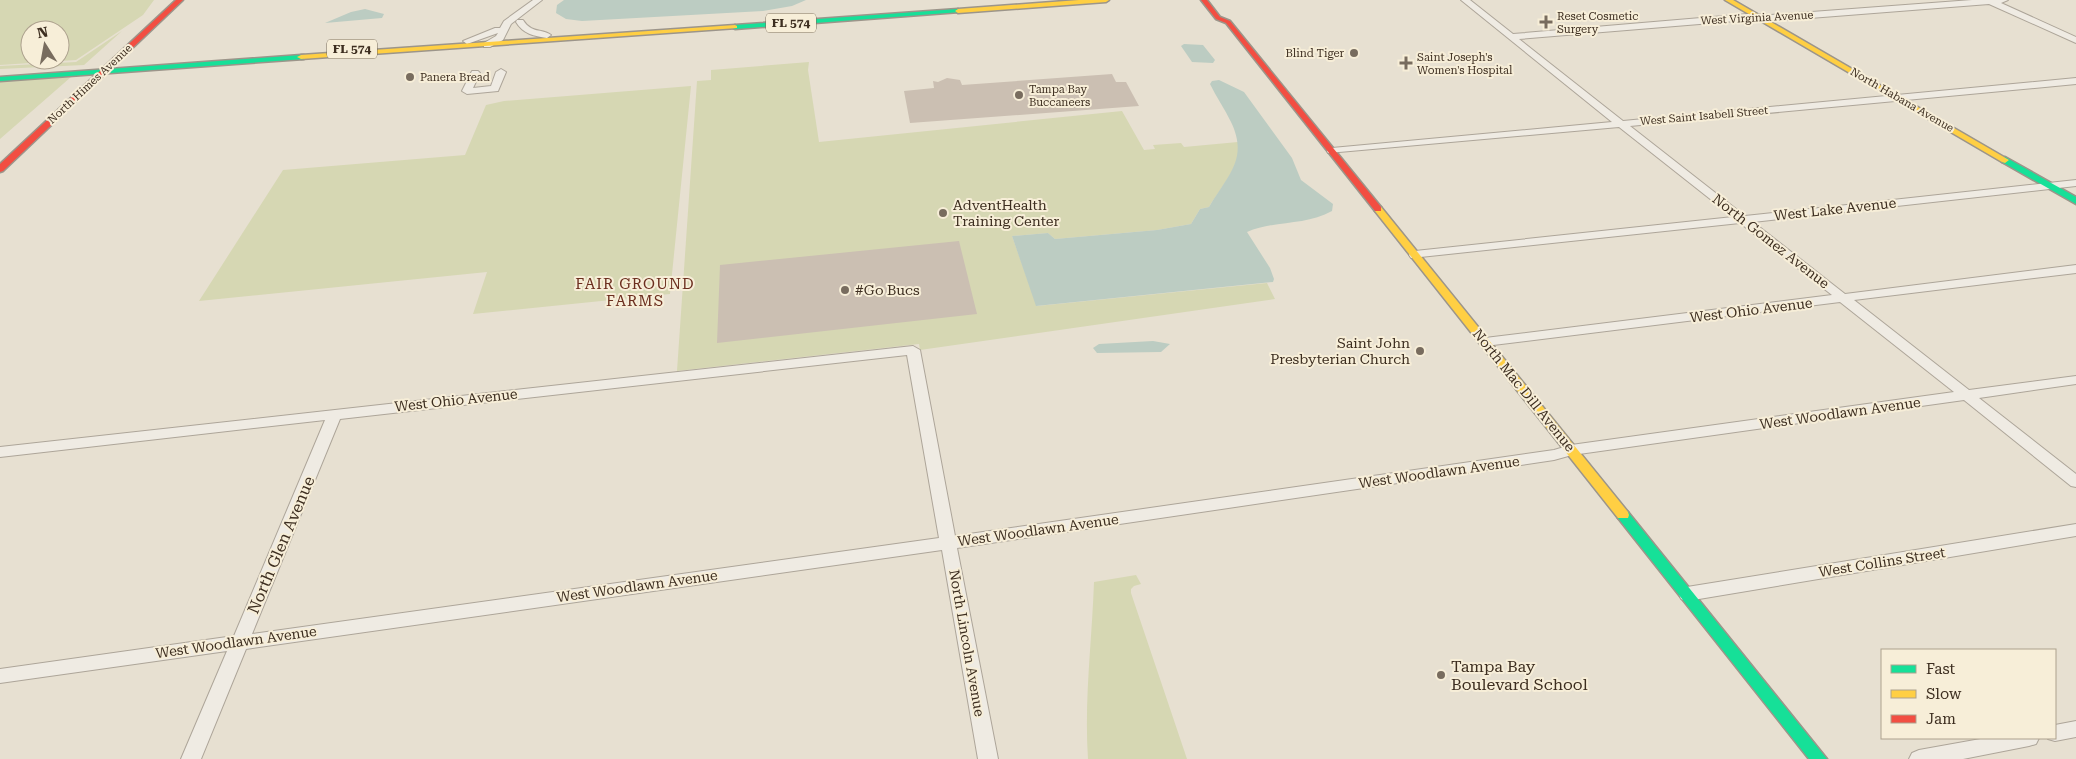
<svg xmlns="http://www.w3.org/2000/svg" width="2076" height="759" viewBox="0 0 2076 759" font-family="'Roboto Serif',serif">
	<rect width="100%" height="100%" fill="#e7e0d1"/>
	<path fill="#d6d7b3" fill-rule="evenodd" d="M0 0H154L143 15 76 60 0 65ZM30 30H60V60H30Z
		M122 31 84 65 0 69V66L76 62Z
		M809 62 808 70 819 142 1122 111 1144 150 1155 149 1153 145 1181 143 1184 147 1238 142C1244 162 1219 190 1209 207L1200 209 1191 224 1157 230 1055 239 1048 233 1012 236 1037 306 1267 283 1275 299 920 350 919 344 677 371 697 81 711 80V70Z
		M71 77 0 139V81Z
		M691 86 670 294 473 314 487 272 199 301 283 170 465 155 486 105 504 101Z
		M1136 575 1141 584 1134 586 1131 589V593L1187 759H1088C1084 700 1092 641 1094 582Z"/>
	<path fill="#bcccc2" d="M564 0H806L792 6 763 11 582 21 566 19 556 13 557 5Z
		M365 9 384 14 382 18 325 23 351 12Z
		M1184 44 1203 45 1215 60 1213 63 1192 62 1181 46Z
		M1219 80 1244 92 1292 158 1301 180 1333 204 1332 211C1306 226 1274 220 1247 232L1270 268 1274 279 1273 282 1036 306 1012 236 1048 233 1055 239 1157 230 1191 224 1200 209 1209 207C1227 176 1249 159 1231 122 1225 109 1216 97 1210 84L1212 81Z
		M1153 341 1170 344 1161 352 1097 353 1093 348 1099 344Z"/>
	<path fill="#cbbfb2" d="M1112 74 1116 82H1126L1139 106 910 123 904 91 934 88 933 81 938 82 947 78 960 80 962 85Z
		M959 241 977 314 717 343 720 265Z"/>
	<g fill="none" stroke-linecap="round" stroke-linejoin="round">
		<g stroke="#ada599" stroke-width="2">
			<path id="street" d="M533 0H542L511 24 503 40 490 47H484V43L496 36 498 33 467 44 463 41 495 28H500L504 21Z
				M1461 0H1470L1513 34 1748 14 1771 15 1972 0H2008L2001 3 2076 37V43L1989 4 1771 21 1748 20 1519 39 1623 121 2076 78V84L1630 126 1745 216 2076 180V186L1753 222 1845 294 2076 265V273L1854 300 1969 390 2076 376V384L1979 398 2076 474V487L2071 486 1964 400 1572 455 1554 460 957 548 998 759H978L942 550 246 649 201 759H181L227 651 0 683V669L234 636 325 420 0 457V447L913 346 920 350 955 536 1554 450 1571 445 1954 392 1840 302 1485 346 1480 345 1478 342 1485 338 1832 295 1740 223 1411 258 1409 255 1411 252 1415 251 1733 217 1619 127 1328 153 1327 151 1332 148 1612 122ZM907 355 939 538 252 634 340 419Z
				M517 20H523C532 34 541 28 551 35L547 38C534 36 523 34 516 22Z
				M501 69 506 72 498 91 467 94 462 91 472 71H478L480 73 473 88 491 86 496 72Z
				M2076 524V536L1687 601 1681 599 1679 594 1681 589 1687 587Z
				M2076 721V737L2055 741 2048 739 2055 738V725Z
				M1986 738H2039L2036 744 2029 746 1963 759H1909L1912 753 1919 750Z"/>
		</g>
		<g stroke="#9c958a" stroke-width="3">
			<path id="fast" d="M958 9 960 10V12L735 29 731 27 735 25Z
				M301 55H304V59L0 81V77Z
				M2005 157 2076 197V204L2002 162 2001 160Z
				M1623 510 1628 512 1827 759H1809L1618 518 1617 515 1618 512Z"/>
		</g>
		<g stroke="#9c958a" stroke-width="3">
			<path id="slow" d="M1079 0H1109L1106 2 958 13 955 11 958 9Z
				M1725 0H1733L2009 160 2005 163 2002 162Z
				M735 25 737 26V28L301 59 297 57 301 55Z
				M1378 206 1381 207 1628 512 1629 515 1628 518H1618L1375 211V207Z"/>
		</g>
		<g stroke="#9c958a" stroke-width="3">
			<path id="jam" d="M176 0H183L3 171 0 172V164Z
				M1201 0H1207L1220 17 1230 21 1381 207V211H1375L1226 23 1216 19Z"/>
		</g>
		<use href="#street" fill="#efebe3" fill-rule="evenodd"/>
		<use href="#fast" fill="#16e098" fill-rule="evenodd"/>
		<use href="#slow" fill="#ffcf43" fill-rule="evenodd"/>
		<use href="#jam" fill="#f24e42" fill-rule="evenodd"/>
	</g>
	<g fill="#786c5e" stroke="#f7eed8" stroke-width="2">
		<path d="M1543.5 14.5h5v5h5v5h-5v5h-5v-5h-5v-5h5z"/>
		<circle cx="1354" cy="53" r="5"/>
		<path d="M1403.5 55.5h5v5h5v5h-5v5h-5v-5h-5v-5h5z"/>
		<circle cx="410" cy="77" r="5"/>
		<circle cx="1019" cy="95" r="5"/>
		<circle cx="943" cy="213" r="5"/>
		<circle cx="845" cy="290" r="5"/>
		<circle cx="1420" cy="351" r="5"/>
		<circle cx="1441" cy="675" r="5"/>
	</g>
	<g text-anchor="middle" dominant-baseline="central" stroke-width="4" stroke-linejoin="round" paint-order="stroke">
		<g font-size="11" fill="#3d2e20" stroke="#f7eed8" text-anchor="start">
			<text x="1557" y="16">Reset Cosmetic<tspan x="1557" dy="13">Surgery</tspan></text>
			<text x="1344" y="53" text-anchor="end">Blind Tiger</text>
			<text x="1417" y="57">Saint Joseph's<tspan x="1417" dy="13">Women's Hospital</tspan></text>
			<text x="420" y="77">Panera Bread</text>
			<text x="1029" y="89">Tampa Bay<tspan x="1029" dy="13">Buccaneers</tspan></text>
		</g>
		<g font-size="11" fill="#3d2e20" stroke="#f7eed8">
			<text transform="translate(1757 18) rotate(-3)">West Virginia Avenue</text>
			<text transform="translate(90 84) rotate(-43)">North Himes Avenue</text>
			<text transform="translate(1902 100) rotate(30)">North Habana Avenue</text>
			<text transform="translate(1704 116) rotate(-5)">West Saint Isabell Street</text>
		</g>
		<g fill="#f7eed8" stroke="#756857" stroke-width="1">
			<rect x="766" y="13.5" width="50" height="19" rx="4"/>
			<rect x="327" y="39.5" width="50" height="19" rx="4"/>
		</g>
		<g font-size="12" font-weight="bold" fill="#3d2e20">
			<text x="791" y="23">FL 574</text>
			<text x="352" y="49">FL 574</text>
		</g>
		<g font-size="14" fill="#3d2e20" stroke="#f7eed8" text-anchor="start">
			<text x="953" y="205">AdventHealth<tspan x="953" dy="16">Training Center</tspan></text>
			<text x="855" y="290">#Go Bucs</text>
			<text x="1410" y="343" text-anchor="end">Saint John<tspan x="1410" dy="16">Presbyterian Church</tspan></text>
		</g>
		<g font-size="14" fill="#3d2e20" stroke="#f7eed8">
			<text transform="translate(1835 209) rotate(-6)">West Lake Avenue</text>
			<text transform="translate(1771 241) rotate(38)">North Gomez Avenue</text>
			<text transform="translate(1751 310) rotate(-7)">West Ohio Avenue</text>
			<text transform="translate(1524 390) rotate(51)">North Mac Dill Avenue</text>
			<text transform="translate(456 400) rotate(-6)">West Ohio Avenue</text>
			<text transform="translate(1840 413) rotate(-8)">West Woodlawn Avenue</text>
			<text transform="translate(1439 472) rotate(-8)">West Woodlawn Avenue</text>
			<text transform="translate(1038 530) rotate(-8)">West Woodlawn Avenue</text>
			<text transform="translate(1882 562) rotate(-9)">West Collins Street</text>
			<text transform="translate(637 586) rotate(-8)">West Woodlawn Avenue</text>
			<text transform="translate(236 642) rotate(-8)">West Woodlawn Avenue</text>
			<text transform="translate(967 643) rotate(80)">North Lincoln Avenue</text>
		</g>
		<g font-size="15" letter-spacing="1" fill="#6b2e1e" stroke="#f7eed8">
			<text x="635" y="284">FAIR GROUND<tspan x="635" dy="17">FARMS</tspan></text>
		</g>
		<g font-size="16" fill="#3d2e20" stroke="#f7eed8">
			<text transform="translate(281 545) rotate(-67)">North Glen Avenue</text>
		</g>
		<g font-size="16" fill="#3d2e20" stroke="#f7eed8" text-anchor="start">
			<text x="1451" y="666">Tampa Bay<tspan x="1451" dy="18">Boulevard School</tspan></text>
		</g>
	</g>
	<rect x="1881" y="649" width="175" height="90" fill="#f7eed8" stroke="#ada18e"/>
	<rect x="1891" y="665" width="25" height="8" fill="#16e098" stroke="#ada18e"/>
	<text x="1926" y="674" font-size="15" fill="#3d2e20">Fast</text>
	<rect x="1891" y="690" width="25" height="8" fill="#ffcf43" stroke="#ada18e"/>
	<text x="1926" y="699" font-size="15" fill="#3d2e20">Slow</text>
	<rect x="1891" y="715" width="25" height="8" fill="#f24e42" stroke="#ada18e"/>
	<text x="1926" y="724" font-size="15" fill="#3d2e20">Jam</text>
	<g transform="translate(45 45) rotate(349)"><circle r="24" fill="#f7eed8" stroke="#ada18e"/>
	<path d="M0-4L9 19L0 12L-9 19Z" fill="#786c5e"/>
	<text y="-8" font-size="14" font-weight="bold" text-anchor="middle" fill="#3d2e20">N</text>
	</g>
</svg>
